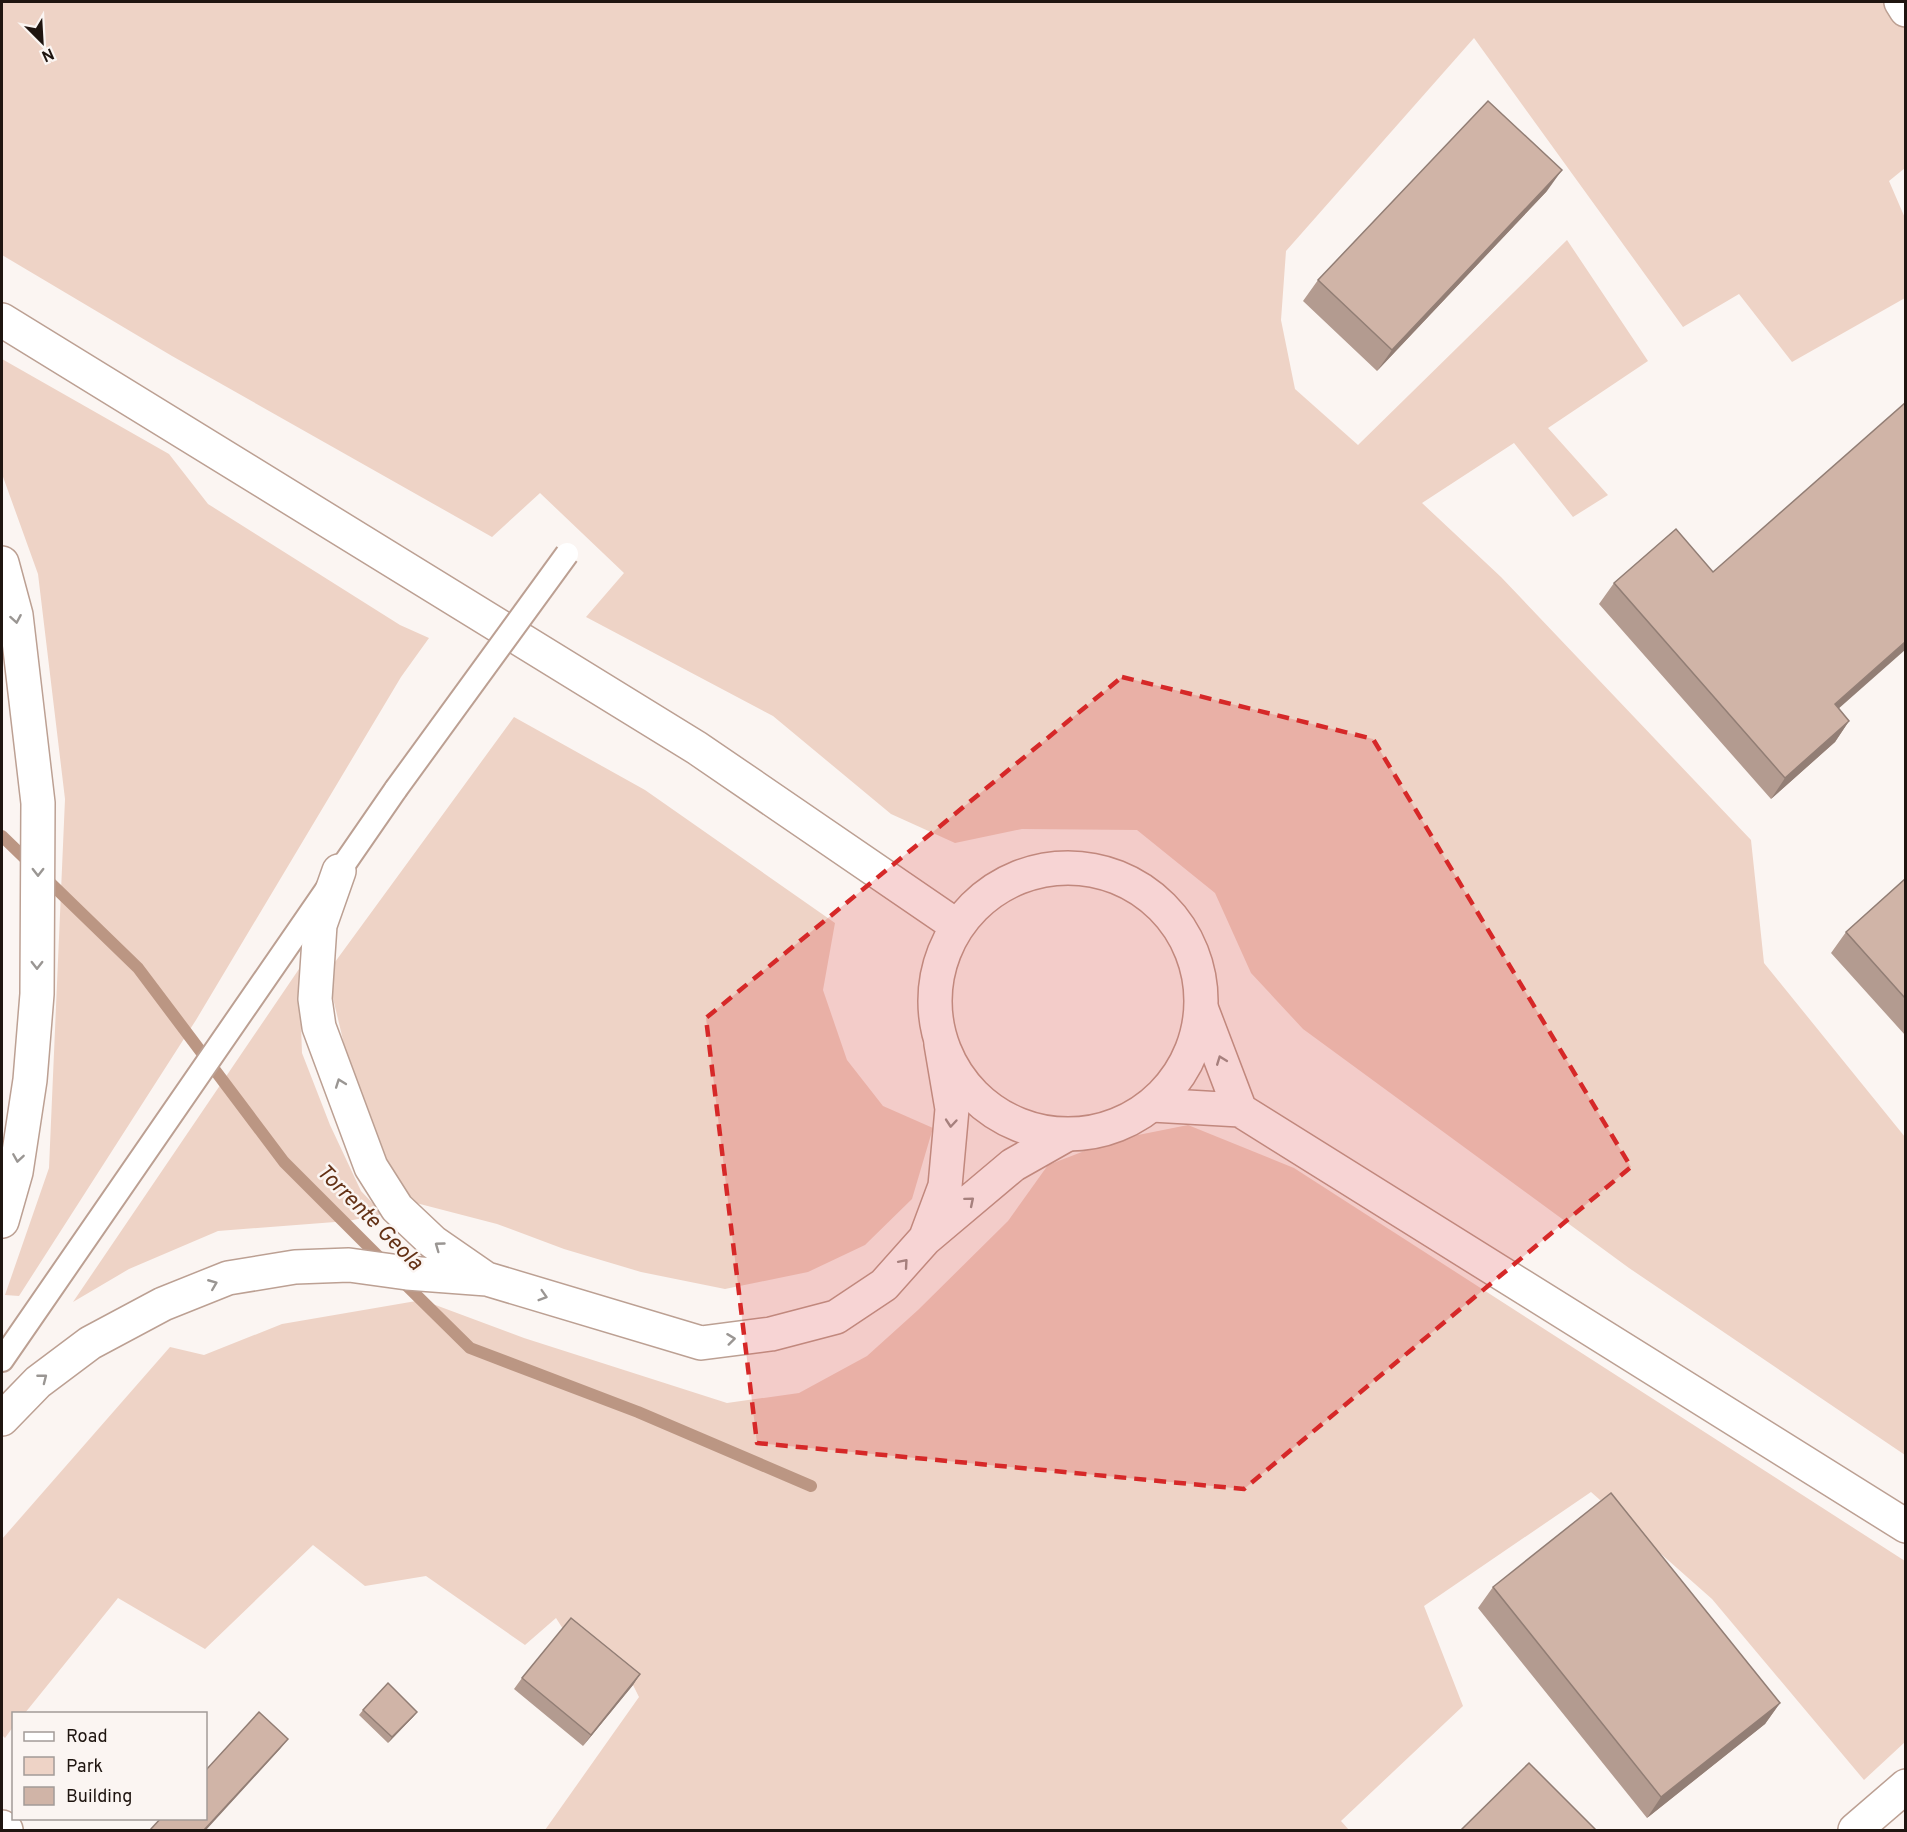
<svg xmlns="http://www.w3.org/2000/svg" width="1907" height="1832" viewBox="0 0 1907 1832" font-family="Overpass,sans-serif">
	<rect width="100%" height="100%" fill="#fbf5f2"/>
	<path fill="#eed3c6" d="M2 2H1905V168L1889 181 1905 218V298L1792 362 1739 294 1683 327 1474 38 1286 251 1281 320 1295 389 1358 445 1567 240 1648 361 1548 428 1608 495 1573 517 1514 443 1422 503 1501 577 1751 840 1764 963 1905 1137V1455L1629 1268 1303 1029 1251 973 1215 893 1137 830 1022 829 955 843 891 814 773 716 586 617 624 573 540 493 492 537 172 356 2 255Z
		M2 359 169 454 208 504 400 625 429 638 401 677 196 1020 19 1296 5 1295 49 1168 65 799 38 574 2 474Z
		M514 717 645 790 835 923 823 990 847 1060 883 1106 933 1128 912 1199 865 1245 808 1272 725 1289 641 1272 564 1249 497 1224 393 1197 359 1107 327 973Z
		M299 969 302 1053 330 1125 361 1191 383 1214 348 1221 218 1231 129 1269 73 1302Z
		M1188 1125 1294 1168 1905 1561V1742L1864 1780 1712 1599 1591 1492 1424 1606 1463 1706 1341 1821 1349 1830H545L639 1697 633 1685 563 1629 556 1618 525 1645 426 1576 365 1586 313 1545 205 1649 118 1598 25 1713 14 1714 13 1727 5 1738 2 1735V1539L170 1347 204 1355 282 1324 422 1300 524 1338 727 1403 799 1393 867 1356 918 1310 1008 1221 1048 1165 1113 1140Z"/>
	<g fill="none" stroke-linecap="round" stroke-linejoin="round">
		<path stroke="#bb9683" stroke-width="12" d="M2 836 138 968 284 1162 384 1262
			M400 1279 470 1348 638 1412 811 1486"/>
		<g stroke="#bca093" stroke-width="26">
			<path id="service" d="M2 1360 396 789"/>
		</g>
		<g stroke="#bca093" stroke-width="36">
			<path id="minor" d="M1901 2 1906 10
				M1202 1010 1240 1110
				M1152 1105 1240 1110 1906 1526
				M1855 1830 1906 1786"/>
		</g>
		<g stroke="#bca093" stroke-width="36">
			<path id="secondary" d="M2 1827 6 1830"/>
		</g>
		<g stroke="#bca093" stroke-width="36">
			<path id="primary" d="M2 320 697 748 957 926
				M935 1001a133 133 0 1 1 266 0a133 133 0 1 1-266 0Z"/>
		</g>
		<g stroke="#bca093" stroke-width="36">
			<path id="trunk" d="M2 563 16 615 38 803 37 994 30 1080 16 1172 2 1221
				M339 871 320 925 315 999 319 1027 371 1167 397 1208 433 1242 485 1278
				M926 1237 945 1186 952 1109 941 1044
				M2 1419 38 1382 90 1343 163 1304 228 1278 295 1267 349 1265 407 1273 487 1279 701 1343 771 1334 836 1317 884 1285 925 1239 1013 1165 1066 1135"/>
		</g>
		<use href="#service" stroke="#fff" stroke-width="22"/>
		<use href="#minor" stroke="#fff" stroke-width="33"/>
		<use href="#secondary" stroke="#fff" stroke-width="33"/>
		<use href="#primary" stroke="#fff" stroke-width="33"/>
		<use href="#trunk" stroke="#fff" stroke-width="33"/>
		<g stroke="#bca093" stroke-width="26" stroke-linecap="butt">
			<path id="service-bridge" d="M396 789 567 554"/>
		</g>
		<use href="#service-bridge" stroke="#fff" stroke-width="22"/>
	</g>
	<path fill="#b39b90" d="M1547 191 1377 371 1303 301 1318 280Z
		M1713 572 1849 721 1835 742 1771 799 1599 604 1614 583Z
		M1905 879V1035L1831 953 1846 932Z
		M1493 1587 1780 1703 1765 1724 1647 1818 1478 1608Z
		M640 1674 633 1685 583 1746 514 1689 522 1678Z
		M363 1710 417 1712 413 1717 388 1743 359 1715Z"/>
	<path fill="#927e75" d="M1562 170 1547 191 1377 371 1392 350Z
		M1905 642V650L1820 725 1835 704Z
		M1849 721 1835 742 1771 799 1785 778Z
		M640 1674 633 1685 583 1746 591 1735Z
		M1780 1703 1765 1724 1647 1818 1661 1797Z
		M417 1712 413 1717 388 1743 392 1737Z
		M288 1739 280 1749 206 1830H204Z"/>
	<path fill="#d0b4a7" stroke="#927e75" stroke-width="1.5" d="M1488 101 1562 170 1392 350 1318 280Z
		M1905 403V642L1835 704 1849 721 1785 778 1614 583 1676 529 1713 572Z
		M1905 879V998L1846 932Z
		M1611 1493 1780 1703 1661 1797 1493 1587Z
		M571 1618 640 1674 591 1735 522 1678Z
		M388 1683 417 1712 392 1737 363 1710Z
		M259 1712 288 1739 204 1830H150L161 1818H206V1770Z
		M1529 1763 1596 1830H1461Z"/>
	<defs><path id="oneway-chevron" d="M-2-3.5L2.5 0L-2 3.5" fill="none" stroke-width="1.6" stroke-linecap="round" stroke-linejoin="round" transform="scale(1.5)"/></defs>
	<g stroke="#9a9693">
		<use href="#oneway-chevron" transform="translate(16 619) rotate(80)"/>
		<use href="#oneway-chevron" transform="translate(38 872) rotate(90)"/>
		<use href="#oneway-chevron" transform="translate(37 965) rotate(90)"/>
		<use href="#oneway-chevron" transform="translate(1221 1060) rotate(-111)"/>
		<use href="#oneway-chevron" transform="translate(340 1083) rotate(-110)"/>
		<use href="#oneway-chevron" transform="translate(951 1123) rotate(95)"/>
		<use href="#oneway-chevron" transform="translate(18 1158) rotate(99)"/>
		<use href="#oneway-chevron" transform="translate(970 1201) rotate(-40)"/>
		<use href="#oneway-chevron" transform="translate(439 1246) rotate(-144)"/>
		<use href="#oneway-chevron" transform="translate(904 1263) rotate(-49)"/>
		<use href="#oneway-chevron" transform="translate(213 1284) rotate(-22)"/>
		<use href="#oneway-chevron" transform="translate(543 1296) rotate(17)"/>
		<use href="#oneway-chevron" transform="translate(731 1339) rotate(-7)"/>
		<use href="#oneway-chevron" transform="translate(43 1378) rotate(-38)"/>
	</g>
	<path fill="#d62828" fill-opacity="0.2" stroke="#d62828" stroke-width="4.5" stroke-dasharray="12 8" stroke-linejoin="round" d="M1122 677 1373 739 1631 1167 1244 1489 757 1443 706 1018Z"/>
	<g text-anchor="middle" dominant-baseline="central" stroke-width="5" stroke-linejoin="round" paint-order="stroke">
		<g font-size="22" font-style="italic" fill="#633115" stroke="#fbf5f2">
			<text transform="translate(369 1218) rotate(45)">Torrente Geola</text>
		</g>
	</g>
	<rect width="1907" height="1832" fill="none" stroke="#1f1510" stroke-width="6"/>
	<rect x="12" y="1712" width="195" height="108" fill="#fbf5f2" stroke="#a39b98" stroke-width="1.5"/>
	<rect x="24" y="1732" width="30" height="9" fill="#ffffff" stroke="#a39b98" stroke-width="1.5"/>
	<text x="66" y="1742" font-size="18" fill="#1f1510">Road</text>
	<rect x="24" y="1757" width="30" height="18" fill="#eed3c6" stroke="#a39b98" stroke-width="1.5"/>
	<text x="66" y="1772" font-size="18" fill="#1f1510">Park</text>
	<rect x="24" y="1787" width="30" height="18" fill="#d0b4a7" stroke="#a39b98" stroke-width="1.5"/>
	<text x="66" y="1802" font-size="18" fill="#1f1510">Building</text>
	<g transform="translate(42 42) rotate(156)" stroke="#fbf5f2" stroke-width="4.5" paint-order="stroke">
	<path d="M0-4.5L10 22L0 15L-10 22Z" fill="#1f1510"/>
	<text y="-9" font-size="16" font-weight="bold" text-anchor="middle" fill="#1f1510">N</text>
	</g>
</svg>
